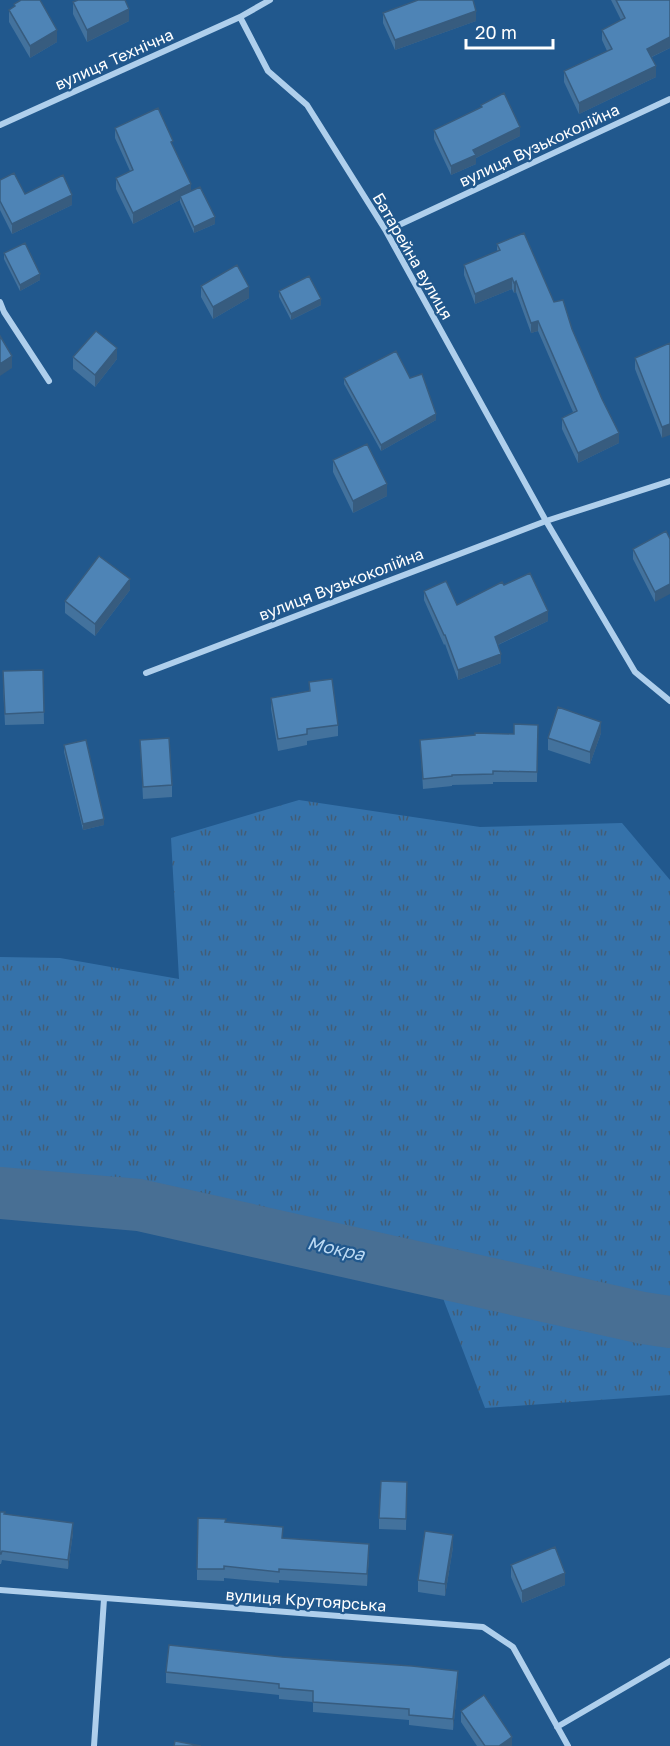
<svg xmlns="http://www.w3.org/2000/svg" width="670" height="1746" viewBox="0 0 670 1746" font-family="'Golos Text',sans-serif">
	<defs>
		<pattern id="grass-tufts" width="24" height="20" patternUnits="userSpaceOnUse" patternTransform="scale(1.5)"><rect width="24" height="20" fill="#3572aa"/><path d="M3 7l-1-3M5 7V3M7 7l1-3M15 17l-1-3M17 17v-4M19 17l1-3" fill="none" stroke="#425d76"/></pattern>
	</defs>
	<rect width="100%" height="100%" fill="#21588d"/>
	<path fill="url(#grass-tufts)" d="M299 800 480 827 622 823 670 880V1395L485 1408 423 1246 144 1182 0 1205V957L60 958 179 979 171 838Z"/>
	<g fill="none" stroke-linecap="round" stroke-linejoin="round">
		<path stroke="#486f94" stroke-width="52" d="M0 1193 139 1205 643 1318 670 1322"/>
		<path stroke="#afcfec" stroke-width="6" d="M240 17 268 71 307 105 386 231 546 521 635 672 670 701
			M0 125 240 17 270 0
			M386 231 670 99
			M0 302 4 312 49 381
			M146 673 546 521 670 481
			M0 1590 483 1627 513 1647 568 1746
			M557 1727 670 1661
			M94 1746 104 1599"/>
	</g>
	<path fill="#43729d" d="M611 0H670V48L652 57 656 77 579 114 564 82V71L607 51 602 40V30L621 20Z
		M73 2 129 21 87 42 73 14Z
		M14 4 57 42 30 58 9 22V10L14 7Z
		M383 13 476 21 395 50 383 23Z
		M481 105 520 136 476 158V164L451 175 434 139V130L481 107Z
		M115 128 173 146 191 191 215 224 194 233 180 202V200L133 224 116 189V178L130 171 115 138Z
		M0 180 25 194 72 205 12 234 0 210Z
		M497 244 554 302 572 329 619 443 578 463 562 429V418L573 412 538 331 531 333 516 292 514 293 512 289 475 304 464 275V265L497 251Z
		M4 253 40 280 20 291 4 259Z
		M201 286 249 298 213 319 201 297Z
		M279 291 321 305 291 320 279 297Z
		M670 343 662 438 635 369V358Z
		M73 357 117 359 95 387 73 369Z
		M344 378H410L436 420 381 451 344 384Z
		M333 460 387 496 353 513 333 472Z
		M670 539 655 602 633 559V549Z
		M504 585 548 621 498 645 501 663 458 680 445 644 444 645 424 600V591L457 605Z
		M130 590 95 636 65 613V601Z
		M43 670 44 724 5 725 3 683Z
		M309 682 338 725V736L307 741V745L278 751 271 709V698L309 691Z
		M538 725 537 782H493V784L452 785V786L423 789 420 740 514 734Z
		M601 733 590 764 548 750V738Z
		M140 740 172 785V797L143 799Z
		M64 745 104 825 83 830 64 752Z
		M407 1482 406 1530 379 1529V1518Z
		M0 1512 4 1514 73 1533 68 1569 2 1560 1 1564H0Z
		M225 1522 283 1538 369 1556 367 1586 279 1580V1583L224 1578V1581L197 1580V1569Z
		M453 1547 445 1596 418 1592V1580Z
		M511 1565 565 1585 522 1603 511 1577Z
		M166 1672 458 1682 453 1730 409 1725V1720L313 1712V1702L279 1699V1695L166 1683Z
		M461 1711 512 1746H477L461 1722Z"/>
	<path fill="#375c7f" d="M129 9V21L87 42V30Z
		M476 11V21L395 50V40Z
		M57 30V42L30 58V46Z
		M670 37V48L647 59V49Z
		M656 66V77L579 114V103Z
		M520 127V136L476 158V164L451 175V166L473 150Z
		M191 184V195L180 196V200L133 224V213Z
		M72 195V205L12 234V224Z
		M215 217V224L194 233V227Z
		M40 274V280L20 291V285Z
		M512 278V289L475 304V294Z
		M516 281V292L514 293V283Z
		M249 287V298L213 319V307Z
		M321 299V305L291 320V314Z
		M538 321V331L531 333V323Z
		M117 348V359L95 387V375Z
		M12 356V368L0 376V364Z
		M436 414V420L381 451V445Z
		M670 424V435L662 438V427Z
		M619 433V443L578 463V453Z
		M387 484V496L353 513V501Z
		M130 579V590L95 636V624Z
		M670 584V594L655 602V592Z
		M548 611V621L495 646V637Z
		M501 654V663L458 680V670Z
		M601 722V733L590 764V752Z
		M104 819V825L83 830V824Z
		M73 1523V1533L68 1569V1560Z
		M453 1535V1547L445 1596V1584Z
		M369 1544V1556L367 1586V1574Z
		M565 1573V1585L522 1603V1591Z
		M458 1671V1682L453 1730V1719Z
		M512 1737V1746H499Z"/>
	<path fill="#4e84b6" stroke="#375c7f" stroke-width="1.5" d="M21 0H40L57 30 30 46 9 10 15 6 14 4Z
		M78 0H125L129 9 87 30 73 2Z
		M418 0H473L476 11 395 40 383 13Z
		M616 0H670V37L647 49 656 66 579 103 564 71 612 49 602 30 625 18Z
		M504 93 520 127 473 150 476 155 451 166 434 130 482 107 481 105Z
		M158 108 173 141 171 142 191 184 133 213 116 178 133 170 115 128Z
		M14 173 25 194 63 175 72 195 12 224 0 201V180Z
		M200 187 215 217 194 227 180 196Z
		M524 233 554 302 563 300 572 329 602 399 619 433 578 453 562 418 577 411 538 321 531 323 516 281 514 283 512 278 475 294 464 265 500 250 497 244Z
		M25 243 40 274 20 285 4 253Z
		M237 265 249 287 213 307 201 286Z
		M309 276 321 299 291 314 279 291Z
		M96 331 117 348 95 375 73 357Z
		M0 336 12 356 0 364Z
		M670 343V424L662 427 635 358Z
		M396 351 410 378 422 374 436 414 381 445 344 378Z
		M367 444 387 484 353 501 333 460Z
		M666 531 670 539V584L655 592 633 549Z
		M99 556 130 579 95 624 65 601Z
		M530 573 548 611 495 637 501 654 458 670 445 635H444L424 591 446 581 457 605 502 582 504 585Z
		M43 670 44 712 5 714 3 671Z
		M332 679 338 725 307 729V734L278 739 271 698 310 691 309 682Z
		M558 707 601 722 590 752 548 738Z
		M514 724 538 725 537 772 493 771V774L452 775V776L423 779 420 740 475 735V733L514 734Z
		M169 738 172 785 143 787 140 740Z
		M86 740 104 819 83 824 64 745Z
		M381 1481 407 1482 406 1519 379 1518Z
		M0 1512H5L4 1514 73 1523 68 1560 2 1551 1 1554H0Z
		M198 1518 226 1519 225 1522 283 1527 282 1538 369 1544 367 1574 279 1569V1572L224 1566V1569H197Z
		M425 1531 453 1535 445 1584 418 1580Z
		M555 1547 565 1573 522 1591 511 1565Z
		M169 1645 282 1657 412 1666 458 1671 453 1719 409 1715V1709L313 1702V1691L279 1688V1684L166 1672Z
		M484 1695 512 1737 499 1746H485L461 1711Z
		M175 1741 201 1746H174Z"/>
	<g text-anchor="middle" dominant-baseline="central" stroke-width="4.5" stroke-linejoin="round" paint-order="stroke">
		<g font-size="16" fill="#fff" stroke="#21588d">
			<text transform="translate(114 59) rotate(-24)">вулиця Технічна</text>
			<text transform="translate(539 145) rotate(-25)">вулиця Вузькоколійна</text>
			<text transform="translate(413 256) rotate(60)">Батарейна вулиця</text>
			<text transform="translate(341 584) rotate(-21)">вулиця Вузькоколійна</text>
			<text transform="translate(306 1600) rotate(4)">вулиця Крутоярська</text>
		</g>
		<g font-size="18" font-style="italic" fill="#bbd9f3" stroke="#21588d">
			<text transform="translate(336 1248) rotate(12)">Мокра</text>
		</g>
	</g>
	<path d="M466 39v9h87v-9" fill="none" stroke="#ffffff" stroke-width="3"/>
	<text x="475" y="39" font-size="18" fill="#ffffff" stroke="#21588d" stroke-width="4.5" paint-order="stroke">20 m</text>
</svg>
